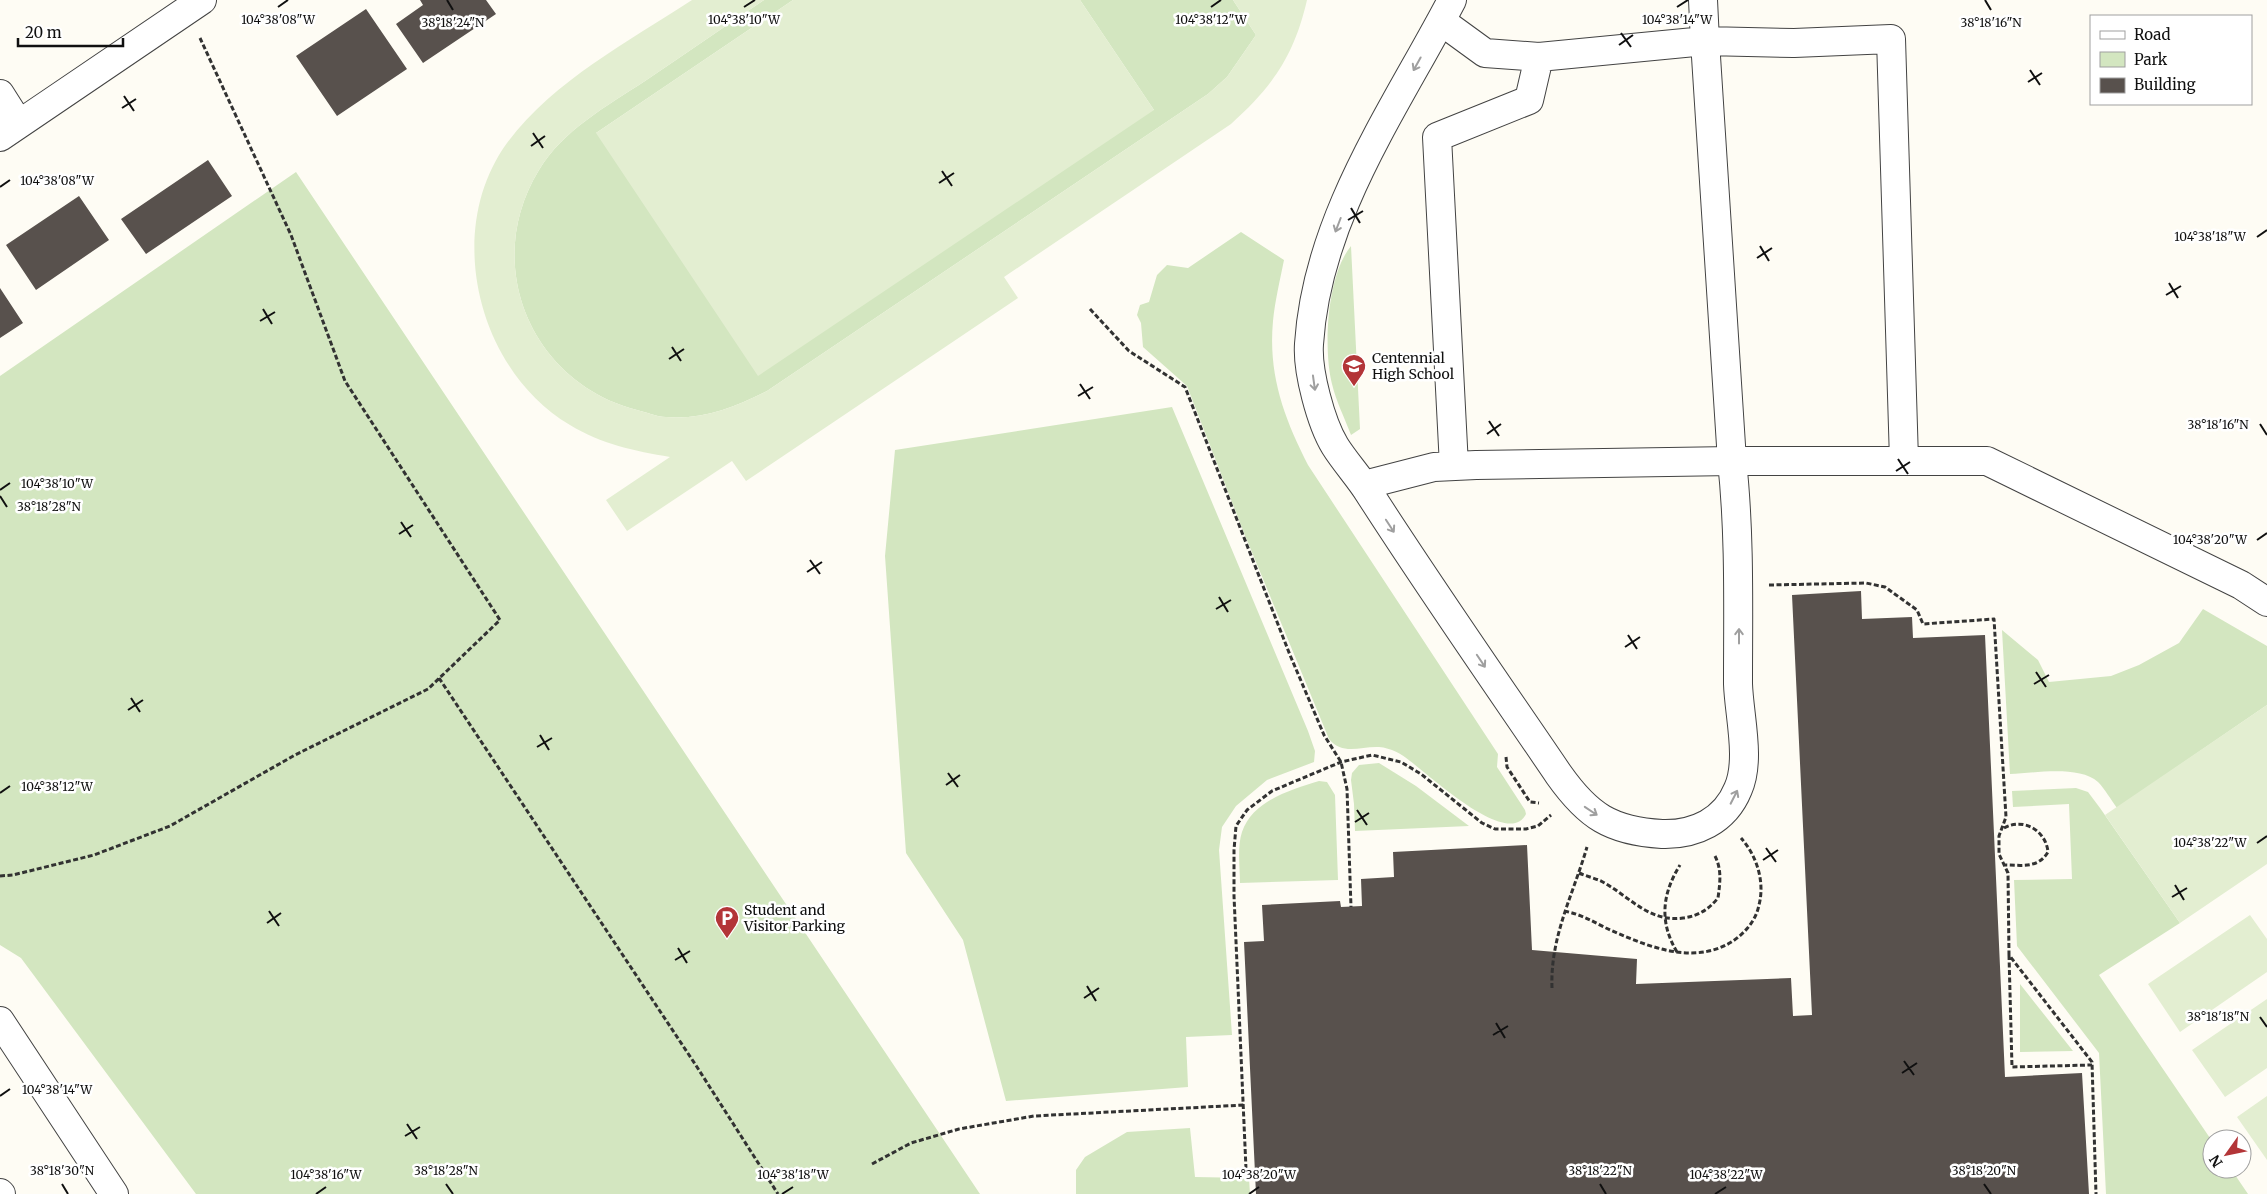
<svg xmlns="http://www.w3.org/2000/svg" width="2267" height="1194" viewBox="0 0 2267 1194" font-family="Merriweather,serif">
	<rect width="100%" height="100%" fill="#fefcf4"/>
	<path fill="#d3e6c0" d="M764 0H793L596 133 1154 110 1080 0H1233L1256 35 1227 77 1208 94 767 391C735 407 703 420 666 417 657 417 646 412 637 410 531 383 481 264 539 170 563 130 607 106 645 81 685 54 724 27 764 0Z
		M296 172 980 1194H196L21 958 0 945V376Z
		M1241 232 1284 260C1280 280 1275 301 1273 321 1268 375 1284 418 1308 465L1498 754 1497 767 1525 810 1526 814C1509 850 1428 774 1410 761 1402 754 1391 748 1379 747 1361 746 1343 756 1329 739L1244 533 1187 386 1143 347 1141 323 1137 315 1140 305 1149 302 1157 275 1167 265 1188 268Z
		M1351 246 1360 429 1351 435C1345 419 1336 401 1332 384 1323 348 1327 275 1351 246Z
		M1172 407 1308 731 1315 751 1314 762 1267 780 1236 806 1222 827 1219 850 1232 1035 1186 1037 1188 1087 1006 1101 963 940 906 853 885 556 895 450Z
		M2203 609 2267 646V705L2117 808C2111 800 2105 789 2098 782 2079 765 2035 773 2010 774L2002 630 2038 660 2049 682 2111 676 2139 665 2179 643Z
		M1379 763 1416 786 1469 826 1355 831 1354 804 1351 780 1352 773 1359 765Z
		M1319 781 1327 782 1335 795 1338 880 1240 883C1240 868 1237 847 1242 832 1253 800 1291 790 1319 781Z
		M2076 788 2088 792 2100 808 2180 923 2099 975 2212 1141V1169H2231L2248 1194H2106L2099 1053 2017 946 2014 880 2072 879 2069 804 2013 807 2012 791Z
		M2020 984 2073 1051 2020 1052Z
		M1190 1128 1195 1177 1249 1178 1250 1194H1076V1170L1085 1157 1127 1132Z"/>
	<path fill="#e3eed1" d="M692 0H764C724 27 685 54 645 81 607 106 563 130 539 170 481 264 531 383 637 410 646 412 657 417 666 417 703 420 735 407 767 391L1208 94 1227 77 1256 35 1233 0H1307C1294 56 1273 86 1231 124L1004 277 1018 298 746 481 732 461 627 531 606 500 670 457C635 451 601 444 570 425 478 371 443 231 507 143 553 81 628 42 692 0Z
		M793 0H1080L1154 110 758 376 596 133Z
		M2267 705V864L2180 923 2105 815Z
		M2250 915 2267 939V972L2180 1032 2148 984Z
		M2267 999V1068L2225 1097 2192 1050Z
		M2267 1096V1160L2237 1117Z"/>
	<path fill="#58514d" d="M420 0H486L496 14 423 63 396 24 423 5Z
		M366 9 407 69 337 116 296 56Z
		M208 160 232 196 146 254 121 219Z
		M79 196 109 240 36 290 6 245Z
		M0 288 23 323 0 338Z
		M1861 591 1862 619 1912 617 1913 638 1985 635 2005 1077 2082 1073 2089 1194H1256L1244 942 1264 941 1262 905 1340 901 1341 907 1362 906 1361 879 1394 877 1393 852 1527 845 1532 950 1637 959 1636 984 1791 978 1793 1016 1812 1015 1792 595Z"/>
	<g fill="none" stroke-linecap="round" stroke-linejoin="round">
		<g stroke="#434343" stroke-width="30">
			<path id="minor" d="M1452 0C1395 109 1317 217 1309 344 1307 371 1321 423 1335 446 1345 462 1359 477 1369 493 1430 588 1495 681 1559 775 1588 816 1611 831 1662 834 1695 835 1725 821 1738 789 1751 760 1739 715 1738 684 1738 609 1740 535 1732 461L1705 41 1794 43 1891 39 1904 460
				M1441 21 1485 53 1539 57
				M0 94 19 124
				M0 137 202 0
				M1454 466 1437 137 1529 100 1539 57 1705 41 1703 0
				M1364 485 1434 467 1476 465 1732 461H1987L2241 585 2267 602
				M0 1021 114 1194
				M0 1193 1 1194"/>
		</g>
		<path stroke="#323232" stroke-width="3" stroke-dasharray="5 2.5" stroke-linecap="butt" d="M1090 309 1129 351 1185 387 1290 655 1324 735 1341 762 1347 789 1351 907
			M1769 585 1866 583 1885 587 1917 610 1923 624 1994 619 2006 817 1999 836V854L2008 873 2009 955 2092 1062 2096 1194
			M439 678 697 1067 778 1194
			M1506 757 1507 767 1530 802 1539 803
			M2004 828C2024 817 2046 831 2048 852 2038 869 2021 865 2004 865
			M1579 873C1586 876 1594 878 1601 881 1628 895 1649 923 1683 918 1698 916 1708 910 1718 898 1720 883 1722 870 1715 856
			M0 876 13 875 94 855 170 826 295 755 428 689 500 620 345 381 291 235 200 38
			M1564 911C1580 914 1592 921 1606 928 1644 945 1693 967 1733 941 1746 932 1756 920 1759 905 1765 882 1757 856 1741 838
			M1677 952C1659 922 1662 894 1680 865
			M2009 955 2012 1067 2092 1065
			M1552 988C1550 937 1573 895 1587 847
			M872 1164 911 1143 959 1129 1034 1116 1244 1105
			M1246 1169 1234 896V850L1236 826 1247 810 1272 791 1341 762 1372 755 1401 762 1421 774 1482 823 1495 829H1526L1538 826 1551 815"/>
		<use href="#minor" stroke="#fff" stroke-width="28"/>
	</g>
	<defs><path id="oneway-shaft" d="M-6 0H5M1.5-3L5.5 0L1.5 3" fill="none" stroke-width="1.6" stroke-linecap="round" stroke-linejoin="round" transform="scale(1.25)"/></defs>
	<g stroke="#9f9f9f">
		<use href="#oneway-shaft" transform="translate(1417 64) rotate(119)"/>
		<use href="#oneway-shaft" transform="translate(1338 225) rotate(111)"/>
		<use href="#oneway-shaft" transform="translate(1314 383) rotate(82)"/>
		<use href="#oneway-shaft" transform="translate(1390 526) rotate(57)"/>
		<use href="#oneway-shaft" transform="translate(1739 636) rotate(-90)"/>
		<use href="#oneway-shaft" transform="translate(1481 661) rotate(56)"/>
		<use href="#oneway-shaft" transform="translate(1734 797) rotate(-63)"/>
		<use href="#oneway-shaft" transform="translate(1591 811) rotate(34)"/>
	</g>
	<path fill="none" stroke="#101010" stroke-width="2" d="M447 0 453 10M1985 0 1991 10M278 7 288 0M744 7 755 0M1211 7 1221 0M1677 7 1688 0M1621 33 1631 47M1619 45 1633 35M2030 70 2040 85M2028 82 2042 73M124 96 134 111M122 108 136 99M533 133 543 148M531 146 545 136M942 171 952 186M939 183 954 173M0 187 10 180M1351 208 1360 223M1348 220 1363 211M2257 237 2267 230M1760 246 1769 261M1757 258 1772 248M2169 283 2178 298M2166 295 2181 286M263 309 272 324M260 321 275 312M672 347 681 361M669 359 684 349M1080 384 1090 399M1078 396 1093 387M1489 421 1499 436M2260 424 2267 435M1487 434 1501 424M1898 459 1908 474M1896 471 1910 462M0 490 10 483M0 496 7 507M401 522 411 537M399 534 413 525M2257 540 2267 533M810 560 820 574M807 572 822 562M1219 597 1228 612M1216 609 1231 600M1628 635 1637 649M1625 647 1640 637M2036 672 2046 687M2034 684 2049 675M131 698 140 712M128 710 143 700M540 735 549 750M537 747 552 738M948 773 958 787M946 785 960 775M0 793 10 786M1357 810 1367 825M1355 822 1369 813M2257 843 2267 836M1766 848 1776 862M1763 860 1778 850M2175 885 2184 900M2172 897 2187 888M269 911 279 926M267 923 281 913M678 948 687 963M675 960 690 951M1087 986 1096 1001M1084 998 1099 988M2260 1017 2267 1027M1496 1023 1505 1038M1493 1035 1508 1026M1904 1061 1914 1075M1902 1073 1917 1063M0 1096 10 1089M407 1124 417 1139M405 1136 420 1127M62 1184 68 1194M446 1184 453 1194M1600 1184 1606 1194M1984 1184 1991 1194M316 1194 326 1187M782 1194 793 1187M1249 1194 1259 1187M1715 1194 1726 1187"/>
	<defs>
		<g id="school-pin" transform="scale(1.25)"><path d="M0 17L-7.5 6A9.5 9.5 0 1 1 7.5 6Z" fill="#b33538" stroke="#fff"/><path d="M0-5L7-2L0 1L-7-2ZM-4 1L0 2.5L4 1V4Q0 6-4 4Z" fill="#fff"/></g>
		<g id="parking-pin" transform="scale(1.25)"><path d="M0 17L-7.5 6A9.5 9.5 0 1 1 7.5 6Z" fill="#b33538" stroke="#fff"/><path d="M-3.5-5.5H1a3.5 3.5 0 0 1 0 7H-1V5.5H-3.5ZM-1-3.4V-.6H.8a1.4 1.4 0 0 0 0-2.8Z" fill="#fff"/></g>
	</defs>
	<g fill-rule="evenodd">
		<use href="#school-pin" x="1354" y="366"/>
		<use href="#parking-pin" x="727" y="918"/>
	</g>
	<g text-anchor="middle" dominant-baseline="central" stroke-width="5" stroke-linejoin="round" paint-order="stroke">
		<g font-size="14" fill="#101010" stroke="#fff" text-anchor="start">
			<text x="1372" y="358">Centennial<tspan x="1372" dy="16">High School</tspan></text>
			<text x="744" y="910">Student and<tspan x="744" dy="16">Visitor Parking</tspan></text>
		</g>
	</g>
	<g font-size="12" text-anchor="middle" fill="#101010" stroke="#fff" stroke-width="5" stroke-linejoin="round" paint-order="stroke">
		<text x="1211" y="24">104°38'12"W</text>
		<text x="278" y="24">104°38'08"W</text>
		<text x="744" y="24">104°38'10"W</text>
		<text x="1677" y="24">104°38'14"W</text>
		<text x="453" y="27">38°18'24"N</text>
		<text x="1991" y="27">38°18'16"N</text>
		<text x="57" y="185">104°38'08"W</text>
		<text x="2210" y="241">104°38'18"W</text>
		<text x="2218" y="429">38°18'16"N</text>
		<text x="57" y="488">104°38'10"W</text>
		<text x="49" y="511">38°18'28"N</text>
		<text x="2210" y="544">104°38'20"W</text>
		<text x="57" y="791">104°38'12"W</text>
		<text x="2210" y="847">104°38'22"W</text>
		<text x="2218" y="1021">38°18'18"N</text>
		<text x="57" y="1094">104°38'14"W</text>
		<text x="62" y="1175">38°18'30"N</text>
		<text x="446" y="1175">38°18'28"N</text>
		<text x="1600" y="1175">38°18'22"N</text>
		<text x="1984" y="1175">38°18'20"N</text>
		<text x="326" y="1179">104°38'16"W</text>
		<text x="793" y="1179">104°38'18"W</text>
		<text x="1259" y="1179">104°38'20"W</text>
		<text x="1726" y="1179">104°38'22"W</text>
	</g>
	<rect x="2090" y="15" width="162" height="90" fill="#ffffff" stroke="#9f9f9f"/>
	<rect x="2100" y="31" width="25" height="8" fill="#ffffff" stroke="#9f9f9f"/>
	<text x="2134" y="40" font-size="15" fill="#101010">Road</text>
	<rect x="2100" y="52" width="25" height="15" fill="#d3e6c0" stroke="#9f9f9f"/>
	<text x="2134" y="65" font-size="15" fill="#101010">Park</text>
	<rect x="2100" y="78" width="25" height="15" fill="#58514d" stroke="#9f9f9f"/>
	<text x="2134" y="90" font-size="15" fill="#101010">Building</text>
	<g transform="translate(2227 1154) rotate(237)"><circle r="24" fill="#ffffff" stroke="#9f9f9f"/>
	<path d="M0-4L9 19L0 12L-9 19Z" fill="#b33538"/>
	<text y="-8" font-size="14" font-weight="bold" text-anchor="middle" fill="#101010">N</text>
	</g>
	<path d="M18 38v8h105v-8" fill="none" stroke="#101010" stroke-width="2.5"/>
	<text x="25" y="38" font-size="15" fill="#101010" stroke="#ffffff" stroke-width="4" paint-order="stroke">20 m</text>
</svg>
